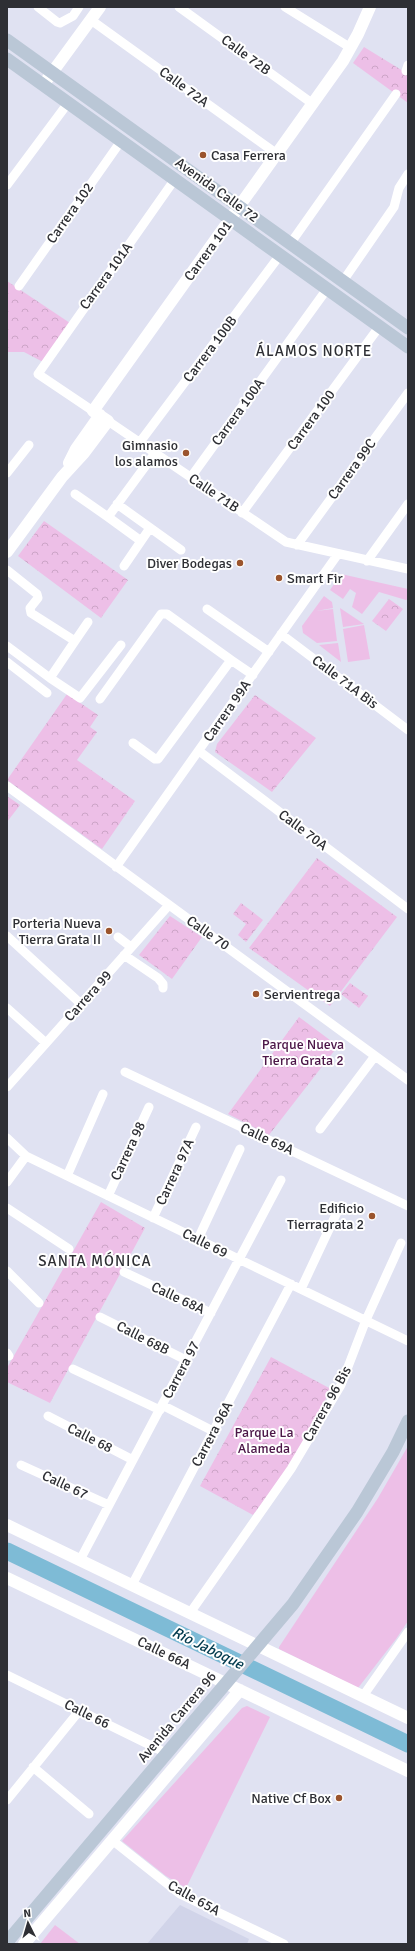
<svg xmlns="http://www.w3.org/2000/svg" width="415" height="1951" viewBox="0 0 415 1951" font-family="Signika,sans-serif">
	<defs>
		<pattern id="forest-crowns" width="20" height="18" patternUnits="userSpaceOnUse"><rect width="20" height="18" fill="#edbfe7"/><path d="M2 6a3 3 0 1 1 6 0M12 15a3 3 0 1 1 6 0" fill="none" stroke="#cca4c7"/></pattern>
	</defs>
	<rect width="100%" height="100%" fill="#e0e2f2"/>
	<path fill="#d1d4e9" d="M180 1905 249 1939 247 1944H147Z"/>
	<path fill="#edbfe7" d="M341 574 408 589V599L406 600 379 592 362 614 352 607 356 593 350 589 343 599 330 590Z
		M324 596 332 602 333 608 316 611 333 609 337 641 317 643 303 633 302 626Z
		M340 608 364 624 343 627Z
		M364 625 370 659 348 662 343 629Z
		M338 643 341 662 319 645Z
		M408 1446V1621L396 1639 358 1688 279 1649V1647L378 1498Z
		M247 1706 270 1717 186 1888 166 1876 122 1841 242 1708Z
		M55 1925 80 1944H40Z"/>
	<path fill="url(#forest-crowns)" d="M364 47 408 74V103L353 63Z
		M7 281 70 323 43 362 24 352H7Z
		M44 521 128 580 101 618 18 556Z
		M389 599 403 609 386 631 372 621Z
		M67 694 98 715 90 727 97 732 77 760 135 801 102 849 7 780Z
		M255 695 316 738 272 792 215 752 217 744Z
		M7 796 20 805 7 822Z
		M317 858 397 917 330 1006 249 948Z
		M241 903 263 920 246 942 238 935 246 924 233 914Z
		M170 916 202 937 172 979 139 955Z
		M350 983 368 996 359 1008 341 994Z
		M299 1017 338 1046 269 1135 228 1114Z
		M101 1202 145 1228 50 1403 7 1382V1368Z
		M271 1357 331 1389 289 1468 253 1515 200 1486Z"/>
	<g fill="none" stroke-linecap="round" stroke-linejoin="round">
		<path stroke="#7ebbd6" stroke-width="17" d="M7 1551 408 1744"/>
		<path stroke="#fff" stroke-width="9" d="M38 7 57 22 60 23 73 16 79 7
			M179 7 313 104
			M285 7 351 48
			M91 20 277 154
			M406 71 408 65
			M7 185 68 103
			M290 244 396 94
			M343 281 394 207 399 188 408 174
			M19 286 121 141
			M93 411 38 374 175 179
			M108 421 286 542 408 569
			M140 442 280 255
			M7 473 29 445
			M191 477 327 289
			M75 494 108 517 155 453
			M117 504 181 550
			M242 513 379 327
			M108 517 141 541
			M297 545 408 393
			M367 561 408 504
			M124 566 150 528
			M7 570 37 594 38 598 30 608 31 613 75 641 88 622
			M207 609 269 652
			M281 634 408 730
			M7 646 50 678 80 698 121 645
			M7 662 47 693
			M50 678 75 641
			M100 699 161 614H167L231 660
			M133 743 155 759H158L231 660 253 675
			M199 751 408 909
			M7 786 408 1080
			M116 867 338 554
			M7 936 81 1004
			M118 937 131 947
			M124 955 158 978 163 984V988
			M7 1008 46 1043
			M125 1072 408 1206
			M7 1087 169 905
			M320 1129 375 1056
			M7 1138 26 1156 408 1341
			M67 1176 103 1094
			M7 1182 26 1156
			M108 1196 149 1107
			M7 1208 69 1249
			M153 1218 196 1127
			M198 1239 240 1149
			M7 1271 39 1303
			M124 1272 211 1313
			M301 1289 339 1208
			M100 1317 186 1360
			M7 1353 9 1356
			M73 1369 160 1410
			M162 1405 213 1431
			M48 1416 133 1460
			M21 1465 109 1505
			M80 1560 281 1180
			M132 1585 291 1284
			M190 1613 291 1469 341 1385 366 1320 401 1243
			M7 1675 166 1753
			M363 1696 408 1632
			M33 1767 89 1814
			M7 1800 80 1710
			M112 1840 180 1894 284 1944"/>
		<path stroke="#fff" stroke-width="12" d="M43 85 100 7
			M69 463 76 449 100 415
			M7 552 62 477 84 453 108 421 93 411 343 61 358 34 370 7
			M7 1525 408 1718
			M7 1578 408 1771
			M24 1944 240 1690"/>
		<path stroke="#bac7d6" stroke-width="13" d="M7 40 408 328
			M7 59 408 347
			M7 1942 293 1604 357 1512 393 1452 408 1421"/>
	</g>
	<g fill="#9b542d" stroke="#fff" stroke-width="1.5">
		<circle cx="203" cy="155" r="4"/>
		<circle cx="186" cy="453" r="4"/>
		<circle cx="240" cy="563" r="4"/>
		<circle cx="279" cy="578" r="4"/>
		<circle cx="109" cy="931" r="4"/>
		<circle cx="256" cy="994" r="4"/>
		<circle cx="372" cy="1216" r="4"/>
		<circle cx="339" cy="1798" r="4"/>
	</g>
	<g text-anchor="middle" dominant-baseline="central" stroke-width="4" stroke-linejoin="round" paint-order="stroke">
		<g font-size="14" fill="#2e2f34" stroke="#fff">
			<text transform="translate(246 55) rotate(36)">Calle 72B</text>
			<text transform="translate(184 87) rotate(36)">Calle 72A</text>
			<text transform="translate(217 190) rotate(36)">Avenida Calle 72</text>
			<text transform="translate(70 213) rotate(-55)">Carrera 102</text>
			<text transform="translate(208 251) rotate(-54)">Carrera 101</text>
			<text transform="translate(106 276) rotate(-54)">Carrera 101A</text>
			<text transform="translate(210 349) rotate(-53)">Carrera 100B</text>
			<text transform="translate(238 412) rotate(-54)">Carrera 100A</text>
			<text transform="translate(311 420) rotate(-54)">Carrera 100</text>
			<text transform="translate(352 469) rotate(-54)">Carrera 99C</text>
			<text transform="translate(214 493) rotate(34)">Calle 71B</text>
			<text transform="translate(345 682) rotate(37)">Calle 71A Bis</text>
			<text transform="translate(227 711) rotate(-55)">Carrera 99A</text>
			<text transform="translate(303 830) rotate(37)">Calle 70A</text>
			<text transform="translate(208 933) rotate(35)">Calle 70</text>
			<text transform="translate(88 996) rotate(-48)">Carrera 99</text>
			<text transform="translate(267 1139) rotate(25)">Calle 69A</text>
			<text transform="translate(128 1151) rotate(-65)">Carrera 98</text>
			<text transform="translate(175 1172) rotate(-65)">Carrera 97A</text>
			<text transform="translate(205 1243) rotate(26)">Calle 69</text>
			<text transform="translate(178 1298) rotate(25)">Calle 68A</text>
			<text transform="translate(143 1338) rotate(27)">Calle 68B</text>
			<text transform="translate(181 1370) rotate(-62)">Carrera 97</text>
			<text transform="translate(327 1404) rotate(-61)">Carrera 96 Bis</text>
			<text transform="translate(212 1434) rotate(-62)">Carrera 96A</text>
			<text transform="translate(90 1438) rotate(27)">Calle 68</text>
			<text transform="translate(65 1485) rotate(25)">Calle 67</text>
			<text transform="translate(164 1653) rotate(26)">Calle 66A</text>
			<text transform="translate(87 1714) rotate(26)">Calle 66</text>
			<text transform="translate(177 1717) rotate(-50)">Avenida Carrera 96</text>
			<text transform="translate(194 1898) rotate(29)">Calle 65A</text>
		</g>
		<g font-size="14" fill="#2e2f34" stroke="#fff" text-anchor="end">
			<text x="211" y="155" text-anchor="start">Casa Ferrera</text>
			<text x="178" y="445">Gimnasio<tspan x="178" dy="16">los alamos</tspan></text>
			<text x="232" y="563">Diver Bodegas</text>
			<text x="287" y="578" text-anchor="start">Smart Fir</text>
			<text x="101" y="923">Porteria Nueva<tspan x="101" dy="16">Tierra Grata II</tspan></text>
			<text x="264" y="994" text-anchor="start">Servientrega</text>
			<text x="364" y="1208">Edificio<tspan x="364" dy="16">Tierragrata 2</tspan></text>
			<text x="331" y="1798">Native Cf Box</text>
		</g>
		<g font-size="14" fill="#4c1748" stroke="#fff">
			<text x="303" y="1044">Parque Nueva<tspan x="303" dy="16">Tierra Grata 2</tspan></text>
			<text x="264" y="1432">Parque La<tspan x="264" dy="16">Alameda</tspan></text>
		</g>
		<g font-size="15" letter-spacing="1" fill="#2e2f34" stroke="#fff">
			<text x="314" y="351">ÁLAMOS NORTE</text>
			<text x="95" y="1261">SANTA MÓNICA</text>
		</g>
		<g font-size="15" font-style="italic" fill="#023b4e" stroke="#fff">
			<text transform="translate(208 1648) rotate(26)">Río Jaboque</text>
		</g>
	</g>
	<rect width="415" height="1951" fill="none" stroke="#2e2f34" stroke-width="16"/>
	<g transform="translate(28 1923) rotate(355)" stroke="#ffffff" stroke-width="3" paint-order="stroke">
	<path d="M0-3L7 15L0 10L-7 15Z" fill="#2e2f34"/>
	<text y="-6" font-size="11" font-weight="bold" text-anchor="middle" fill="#2e2f34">N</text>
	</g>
</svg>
